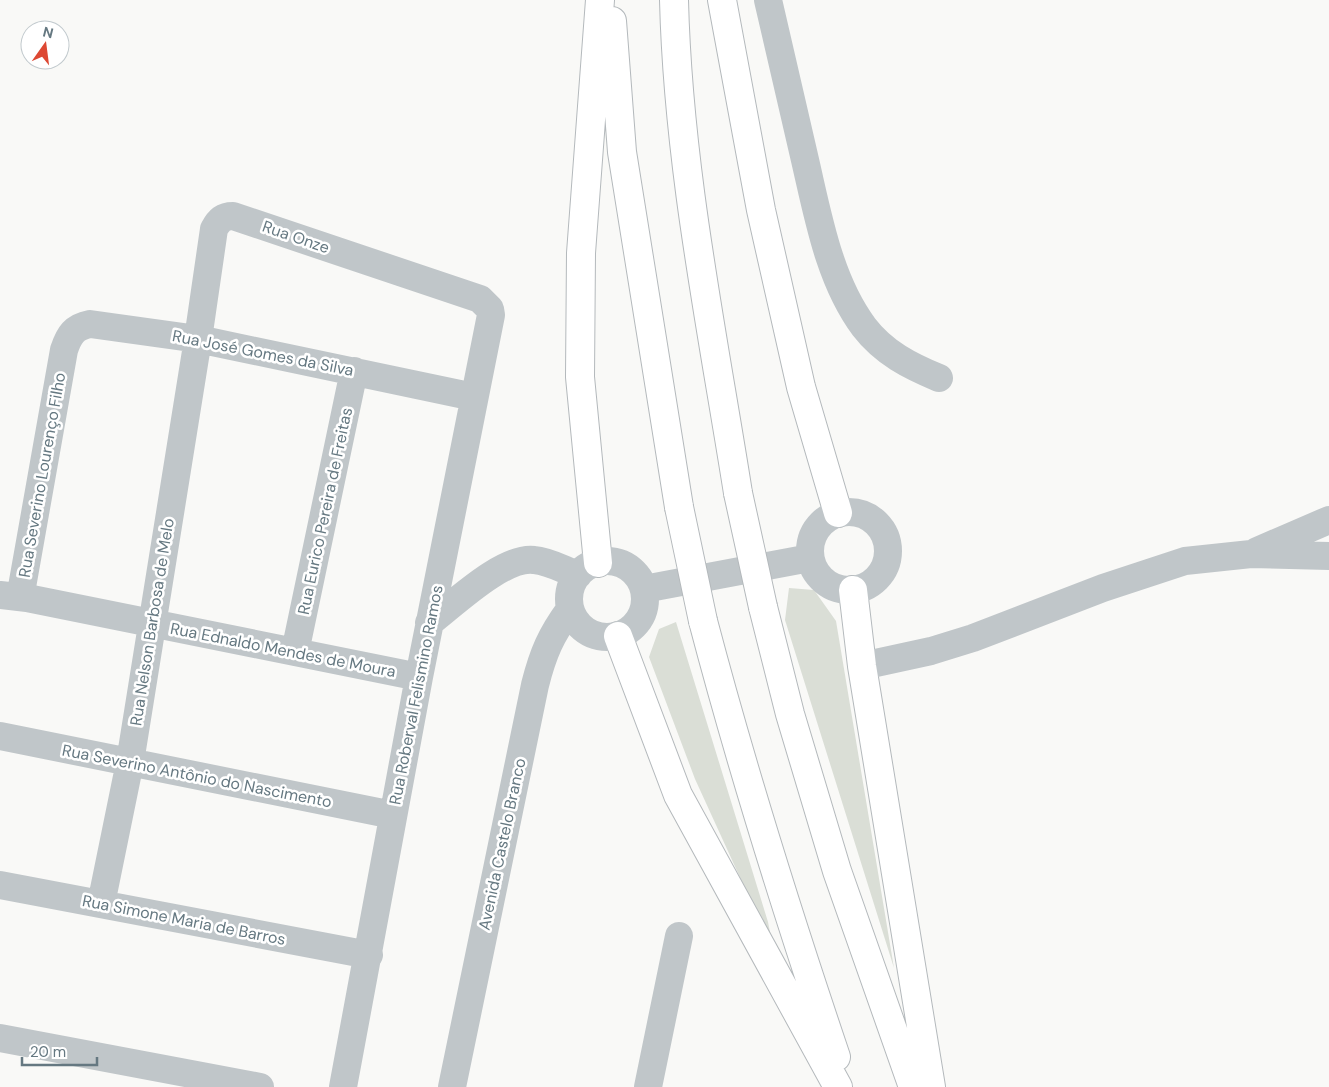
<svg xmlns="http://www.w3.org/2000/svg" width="1329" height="1087" viewBox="0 0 1329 1087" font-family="'DM Sans',sans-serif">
	<rect width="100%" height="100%" fill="#f9f9f7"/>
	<path fill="#daded6" d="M789 588 814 590 836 621 894 968 785 620Z
		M676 622 768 922 774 952 695 779 649 657 659 629Z"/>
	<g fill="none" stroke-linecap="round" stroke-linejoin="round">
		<g stroke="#b4b9bc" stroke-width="30">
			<path id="highway" d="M674 0C678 165 712 329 738 493
				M722 0 761 210 801 387 838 513
				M612 21 622 152 679 507
				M598 563 580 377 581 253 600 0
				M853 590 862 666 931 1087
				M763 607 790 714 837 871 913 1087
				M703 621C742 769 787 912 836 1057
				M618 636 678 795 838 1087"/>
		</g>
		<path stroke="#c0c6c9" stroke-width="28" d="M768 0C780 53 793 106 805 160 818 216 829 280 864 327 884 353 910 366 939 378
			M810 551a39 39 0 1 1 78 0a39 39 0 1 1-78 0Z
			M1257 551 1329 520
			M569 599a38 38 0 1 1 76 0a38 38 0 1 1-76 0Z
			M644 589 810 558
			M0 595 27 598 419 677
			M27 598 22 587 64 350C69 335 74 327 90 324L198 339 474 397
			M429 623C453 605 503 556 534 560 549 561 564 570 578 575
			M295 652 354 371
			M862 666 931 651 973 638 1103 588 1185 561 1251 554 1329 556
			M0 736 393 815
			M0 885 369 955
			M101 904 130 762 198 339 214 229C219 220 223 216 233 216L480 299 490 309 491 315 419 677 343 1087
			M0 1038 260 1087
			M452 1087 535 685C543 653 551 635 570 609
			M648 1087 679 936"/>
		<use href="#highway" stroke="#fff" stroke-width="28"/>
		<g stroke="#b4b9bc" stroke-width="30" stroke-linecap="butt">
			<path id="highway-bridge" d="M738 493 763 607
				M679 507 703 621"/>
		</g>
		<use href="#highway-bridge" stroke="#fff" stroke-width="28"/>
	</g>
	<g text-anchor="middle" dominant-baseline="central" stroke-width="5" stroke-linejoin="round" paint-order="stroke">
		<g font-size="16" fill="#657881" stroke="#fff">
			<text transform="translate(296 237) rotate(19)">Rua Onze</text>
			<text transform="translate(263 353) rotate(11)">Rua José Gomes da Silva</text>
			<text transform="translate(42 475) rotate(-80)">Rua Severino Lourenço Filho</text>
			<text transform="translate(325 511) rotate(-78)">Rua Eurico Pereira de Freitas</text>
			<text transform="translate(152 622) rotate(-81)">Rua Nelson Barbosa de Melo</text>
			<text transform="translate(283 650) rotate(11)">Rua Ednaldo Mendes de Moura</text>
			<text transform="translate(416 695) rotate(-79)">Rua Roberval Felismino Ramos</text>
			<text transform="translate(197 776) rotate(11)">Rua Severino Antônio do Nascimento</text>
			<text transform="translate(502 844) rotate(-78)">Avenida Castelo Branco</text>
			<text transform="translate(184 920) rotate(11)">Rua Simone Maria de Barros</text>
		</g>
	</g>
	<g transform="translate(45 45) rotate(14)"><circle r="24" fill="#ffffff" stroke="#c1c9cd"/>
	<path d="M0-4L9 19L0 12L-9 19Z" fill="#dd4833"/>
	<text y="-8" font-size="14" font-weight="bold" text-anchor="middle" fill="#657881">N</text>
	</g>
	<path d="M22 1057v8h75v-8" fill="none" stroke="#657881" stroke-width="2.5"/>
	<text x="30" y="1057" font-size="15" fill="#657881" stroke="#ffffff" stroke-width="4" paint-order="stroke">20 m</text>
</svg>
